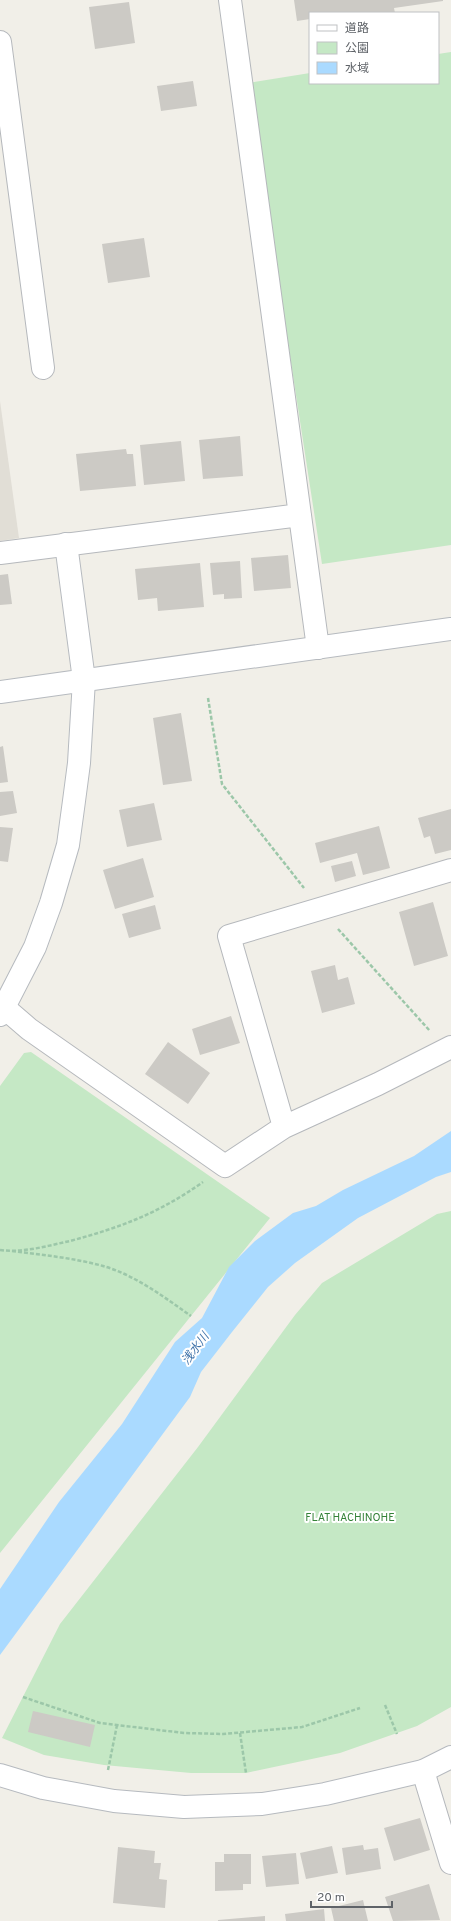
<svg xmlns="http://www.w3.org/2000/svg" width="451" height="1921" viewBox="0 0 451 1921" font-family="Overpass,'Noto Sans JP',sans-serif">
	<rect width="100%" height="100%" fill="#f1efe8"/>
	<path fill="#e1ded6" d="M0 401 19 538 0 541Z"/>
	<path fill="#c5e8c5" d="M451 52V545L322 564 248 83 310 73V83H438V54Z
		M31 1052 270 1218 0 1553V1086L24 1053Z
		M451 1211V1707L417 1726 340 1753 246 1773H191L104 1765 44 1755 2 1738 60 1624 198 1447 295 1315 322 1283 437 1214Z"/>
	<path fill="#aadaff" d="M451 1131V1172L436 1177 358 1218 295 1263 268 1287 232 1332 201 1372 190 1397 0 1655V1589L59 1502 122 1424 175 1342 202 1318 229 1267 255 1241 293 1213 316 1206 343 1190 414 1156Z"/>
	<path fill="#cccac5" d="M294 0H443V1L394 8 395 13H310V19L297 21Z
		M129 2 135 43 95 49 89 7Z
		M193 81 197 106 161 111 157 86Z
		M144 238 150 277 108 283 102 244Z
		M240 436 243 476 203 479 199 440Z
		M181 441 185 481 144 485 140 445Z
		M126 449 127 454H133L136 486 80 491 76 454Z
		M288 555 291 588 254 591 251 558Z
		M240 561 242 598 224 599V594L213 595 210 563Z
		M200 563 204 607 158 611 157 598 138 600 135 569Z
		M8 574 12 604 0 605V575Z
		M181 713 192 781 163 785 153 718Z
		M3 746 8 782 0 783V747Z
		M13 791 17 813 0 816V792Z
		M154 803 162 840 127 847 119 810Z
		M451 809V850L435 854 430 836 424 838 418 818Z
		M379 826 390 868 363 875 357 853 320 863 315 843Z
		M0 827 13 828 8 862 0 861Z
		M143 858 154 897 115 909 103 870Z
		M352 861 356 876 335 882 331 866Z
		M433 902 448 956 414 966 399 912Z
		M155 905 161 929 129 938 122 914Z
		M335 965 338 980 348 977 355 1004 322 1013 311 971Z
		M231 1016 240 1043 200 1055 192 1029Z
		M168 1042 210 1073 188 1104 145 1074Z
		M33 1711 95 1725 90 1747 28 1732Z
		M420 1818 430 1850 394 1861 384 1828Z
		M363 1845 364 1850 378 1848 381 1869 346 1875 342 1848Z
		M332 1846 338 1873 306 1879 300 1853Z
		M118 1847 155 1851 154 1863H161L159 1879 167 1880 165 1908 113 1903Z
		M296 1853 299 1884 266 1887 262 1856Z
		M224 1854H251V1884H243V1890L215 1891V1862H224Z
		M429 1884 440 1920 393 1921 385 1897Z
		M363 1900 368 1921H334L331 1908Z
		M324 1909 325 1921H286L285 1914Z
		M265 1916V1921H218V1920Z"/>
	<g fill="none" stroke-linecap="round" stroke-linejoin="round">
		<g stroke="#b5b8bc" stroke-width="24">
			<path id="street" d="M230 0 318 648
				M0 42 43 368
				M0 553 300 515
				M0 1004 29 1029 225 1166 284 1127 378 1084 451 1047
				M284 1127 229 936 451 870
				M423 1771 451 1863"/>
		</g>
		<g stroke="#b6babf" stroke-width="24">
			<path id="secondary" d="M0 692 451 629
				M0 1015 35 947 51 903 68 845 74 801 79 763 84 680 66 544
				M0 1775 43 1788 114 1801 184 1807 262 1804 325 1794 423 1771 451 1757"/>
		</g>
		<path stroke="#9cc7a9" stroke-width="2.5" stroke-dasharray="4 2" stroke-linecap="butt" d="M208 698 222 784 304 888
			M338 929 430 1031
			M0 1250C23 1253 47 1246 70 1241 122 1227 159 1213 203 1182
			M12 1251C43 1255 74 1258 103 1266 135 1275 164 1297 191 1316
			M23 1697 100 1723 184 1733 223 1734 302 1727 360 1708
			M385 1705 397 1734
			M240 1733 246 1773
			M108 1770 117 1725"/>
		<use href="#street" stroke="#fff" stroke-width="22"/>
		<use href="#secondary" stroke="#fff" stroke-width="22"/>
	</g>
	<g text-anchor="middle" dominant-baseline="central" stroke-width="4" stroke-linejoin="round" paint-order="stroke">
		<g font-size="11" fill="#348238" stroke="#fff">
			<text x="350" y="1518">FLAT HACHINOHE</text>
		</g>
		<g font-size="12" font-style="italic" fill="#4174aa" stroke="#fff">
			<text transform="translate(196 1349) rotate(-53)">浅水川</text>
		</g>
	</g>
	<rect x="309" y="12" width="130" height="72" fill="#ffffff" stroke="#bfc1c3"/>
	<rect x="317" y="25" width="20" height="6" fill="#ffffff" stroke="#bfc1c3"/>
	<text x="345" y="32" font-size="12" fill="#5f6368">道路</text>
	<rect x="317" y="42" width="20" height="12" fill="#c5e8c5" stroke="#bfc1c3"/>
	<text x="345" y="52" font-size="12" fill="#5f6368">公園</text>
	<rect x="317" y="62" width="20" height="12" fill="#aadaff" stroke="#bfc1c3"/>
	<text x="345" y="72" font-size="12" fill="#5f6368">水域</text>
	<path d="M311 1901v6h81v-6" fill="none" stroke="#5f6368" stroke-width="2"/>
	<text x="317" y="1901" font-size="12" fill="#5f6368" stroke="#ffffff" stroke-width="3" paint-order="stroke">20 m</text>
</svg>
